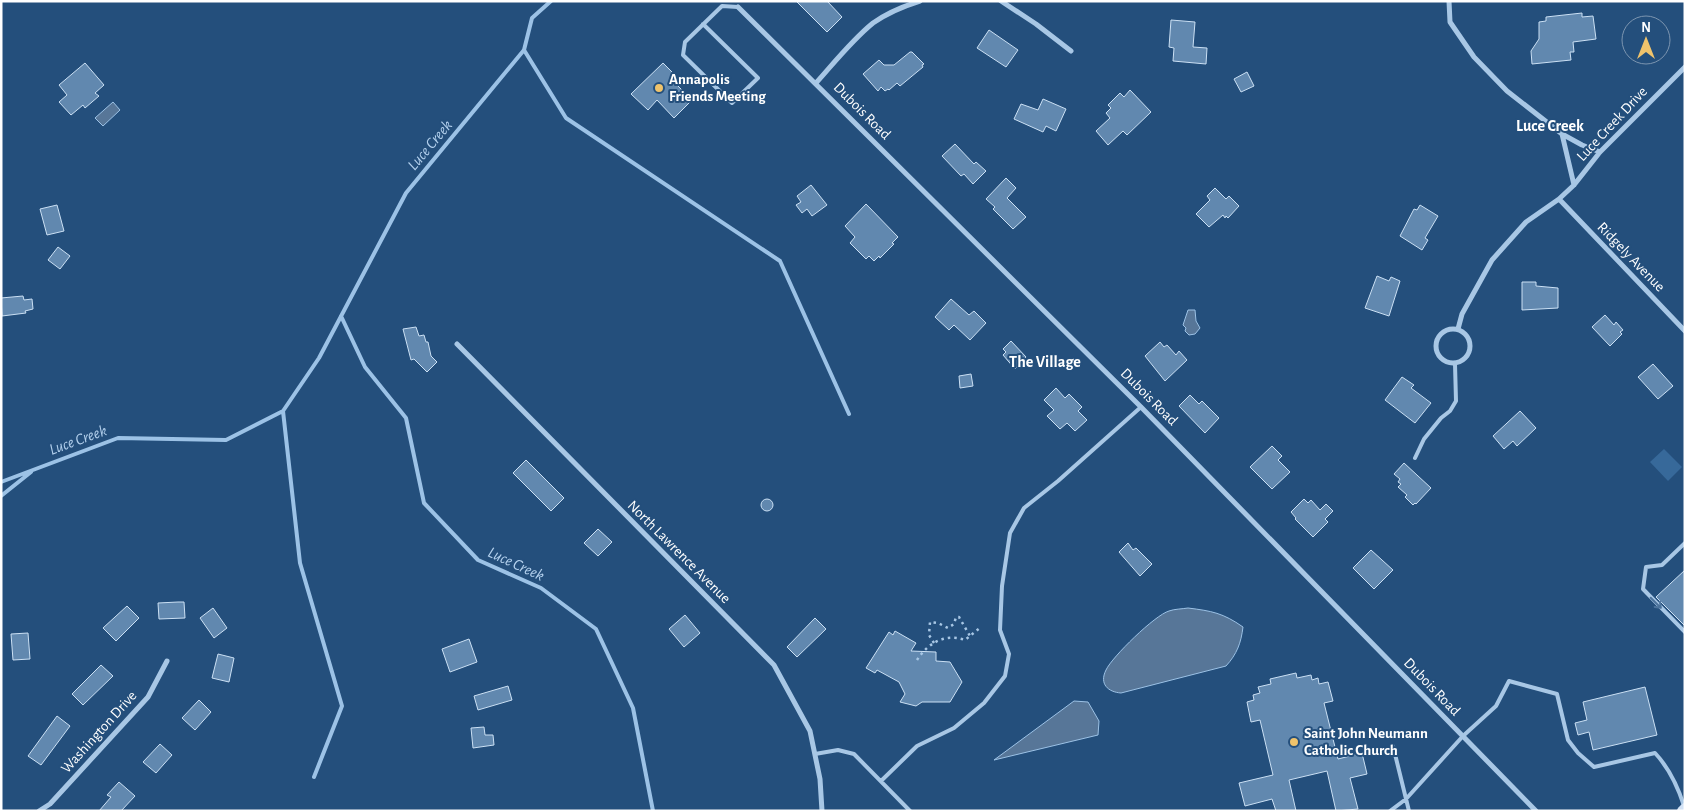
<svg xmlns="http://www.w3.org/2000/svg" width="1686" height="812" viewBox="0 0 1686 812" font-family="'Alegreya Sans',sans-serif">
	<rect width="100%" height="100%" fill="#244f7c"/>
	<path fill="#37699a" d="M1664 449 1682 467 1668 481 1650 462Z"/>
	<path fill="#577698" stroke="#9cc2e6" d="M113 102 120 110 103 126 95 118Z
		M1188 310H1195L1196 321 1200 328 1195 334 1189 335 1185 331 1186 328 1183 325Z
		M1188 608C1212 611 1223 613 1243 627 1241 643 1237 654 1226 666L1121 693C1108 692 1099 684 1106 670 1112 657 1155 615 1169 611 1174 609 1182 609 1188 608Z
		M1074 701 1088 702 1099 721 1098 735 994 760Z"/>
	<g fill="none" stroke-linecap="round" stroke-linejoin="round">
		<path stroke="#9cc2e6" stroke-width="4" d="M524 50 566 118 780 261 849 414
			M341 316 365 367 406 418 424 503 478 560 541 588 596 629 633 708 653 811
			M283 411 300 563 342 706 314 777
			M1 482 118 438 226 440 283 411 319 358 406 193 524 50 532 18 551 1
			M1 496 31 472"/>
	</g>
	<path fill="#6188af" stroke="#cbe0f4" d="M796 1H827L842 17 827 32Z
		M1582 13V17L1593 16 1596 39 1573 42 1574 52H1570L1571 60 1532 64 1531 51 1539 39V22L1546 21V17Z
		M1171 20 1195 22 1193 47 1207 48 1206 64 1173 61 1174 48 1169 47Z
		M989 30 1018 50 1006 67 977 48Z
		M910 52H912L924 64 922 65 923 67 900 86 897 83 889 90 888 89 885 91 881 87 878 91 863 74 879 60 884 65H894Z
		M85 63 104 85 95 93 99 96 85 108 83 105 71 115 59 102 67 95 59 85Z
		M663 63 678 78 674 82 692 100 674 118 657 100 648 110 631 94Z
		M1247 72 1254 86 1241 92 1234 79Z
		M1130 90 1151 112 1127 135 1123 131 1108 145 1096 131 1110 118 1106 113 1111 108 1108 105 1120 93 1124 97Z
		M1043 99 1066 109 1056 131 1046 126 1043 132 1014 119 1021 104 1038 110Z
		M955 144 974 164 976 162 986 171 973 184 964 174 961 176 942 156Z
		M1006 178 1016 188 1007 198 1026 217 1013 229 993 209 995 207 986 199Z
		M811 185 827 205 812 216 807 209 802 213 796 205 801 202 797 196Z
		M1215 188 1226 199 1229 196 1239 206 1228 218 1226 216 1225 218 1223 215 1209 227 1196 214 1210 200 1207 196Z
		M866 204 898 237 892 243 894 244 880 258 879 256 874 261 869 256 866 259 850 243 855 237 845 226Z
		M57 205 64 231 47 235 40 209Z
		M1420 205 1438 216 1425 238 1428 240 1422 250 1400 236 1414 209 1417 210Z
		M58 247 70 256 60 269 48 260Z
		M1377 276 1389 281 1391 277 1400 281 1389 316 1365 308Z
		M1522 282H1536V286L1558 288V308L1522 310Z
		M23 296 24 300 32 299 33 309 25 311 26 313 2 316 1 298Z
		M951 299 969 315 974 311 986 323 970 340 954 325 949 330 935 317Z
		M1605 315 1614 325 1616 322 1623 330 1620 332 1622 334 1610 346 1592 327Z
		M416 327 419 336 424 335 426 342H428L431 356 437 362 427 372 414 359 411 360 403 329Z
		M1011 341 1026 357 1015 369 1003 355 1006 352 1003 349Z
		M1160 342 1164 347 1167 345 1176 355 1179 351 1187 360 1165 381 1145 356Z
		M1653 364 1673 386 1658 399 1638 377Z
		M971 374 973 386 960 388 959 376Z
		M1402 377 1414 385 1411 388 1431 403 1415 423 1385 400Z
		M1056 388 1065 398 1069 394 1082 407 1078 411 1087 420 1075 431 1067 423 1060 429 1047 416 1054 410 1044 400Z
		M1190 395 1199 404 1202 401 1219 418 1205 433 1179 406Z
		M1520 411 1536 428 1517 446 1513 441 1504 449 1493 436Z
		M1272 446 1282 456 1278 460 1290 472 1272 489 1250 467Z
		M526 460 564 498 551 511 513 473Z
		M1404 463 1431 488 1416 504 1415 503 1413 505 1405 497 1407 495 1398 487 1401 484 1398 482 1400 479 1394 474Z
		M761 505a6 6 0 1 1 12 0a6 6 0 1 1-12 0Z
		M1304 499 1308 503 1311 500 1320 510 1326 504 1333 511 1325 519 1328 522 1313 537 1295 519 1296 518 1291 512Z
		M598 529 612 542 598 556 584 543Z
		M1128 543 1133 550 1136 548 1152 564 1140 576 1119 552Z
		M1371 550 1393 570 1374 589 1353 568Z
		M1685 570V626L1656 597Z
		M178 602H184L185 618 159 619 158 603Z
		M127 606 139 618 116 641 103 628Z
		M213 608 227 628 214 638 200 618Z
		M685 615 700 633 684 647 669 629Z
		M815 618 826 629 797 657 787 647Z
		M895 631 916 643 911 651 936 652V661L950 662 962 682 950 702H922L916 706 900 702 905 694 899 682 877 670 875 673 866 668 889 632 893 635Z
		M28 633 30 659 13 660 11 634Z
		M469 639 477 662 450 672 442 649Z
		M218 654 234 658 229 682 212 678Z
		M101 665 113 676 83 705 72 694Z
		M1296 673 1297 678 1311 675 1312 680 1318 678 1319 684 1328 682 1333 701 1324 703 1338 759 1362 753 1367 774 1350 778 1358 809 1336 811 1327 771 1289 780 1296 811H1276L1272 799 1245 806 1239 783 1273 775 1260 720 1251 722 1247 702 1254 700 1253 695 1260 693 1258 687 1271 684 1270 679Z
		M508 686 512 700 478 710 474 696Z
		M1645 687 1657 735 1593 750 1589 732 1578 735 1575 723 1587 720 1583 702Z
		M199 700 211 712 195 730 182 718Z
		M57 716 70 726 41 765 28 756Z
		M484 727 485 735H493L494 745 473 748 471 728Z
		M160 744 172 755 156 773 143 762Z
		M119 782 135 796 121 811H99L111 797 107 795Z"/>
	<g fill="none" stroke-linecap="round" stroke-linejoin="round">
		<path stroke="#a8c7e5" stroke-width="2.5" stroke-dasharray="2.5 4" stroke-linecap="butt" d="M934 643 929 635 930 622 938 623 948 628 954 624 956 617H959L970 636
			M917 660C928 643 945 633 965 640L981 627"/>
		<path stroke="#a8c7e5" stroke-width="4" d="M703 24 758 78 732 103 683 55 685 42 722 6 738 7
			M1415 458 1424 439 1441 418 1450 411 1456 401 1455 364
			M1685 543 1662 565 1646 567 1643 589 1685 632
			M1393 746 1409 811
			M815 754 838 750 854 754 910 811
			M881 781 917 746 954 728 984 703 1005 676 1009 654 1000 630 1002 586 1010 533 1024 508 1058 481 1141 407
			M1390 811 1406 799 1463 736 1496 706 1509 681 1557 694 1568 740 1578 753 1594 767 1655 753C1669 768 1678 787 1684 806"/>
		<path stroke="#a8c7e5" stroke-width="5" d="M1001 1 1036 24 1071 51
			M1449 1 1450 22 1474 57 1507 91 1562 134 1574 185
			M738 7 1141 407 1536 811
			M816 83C834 63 852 40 873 23 887 13 904 6 920 1
			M1562 134 1582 145 1600 152
			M1559 199 1685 331
			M1436 346a17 17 0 1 1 34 0a17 17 0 1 1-34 0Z
			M1458 329 1462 314 1492 260 1526 222 1559 199 1574 185 1600 152 1685 67
			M457 344 774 665 810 731 820 779 822 811
			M39 811 50 804 148 697 167 661"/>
		<path stroke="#d2e2f5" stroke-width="10" d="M1682 811 1685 808"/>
	</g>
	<defs><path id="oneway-shaft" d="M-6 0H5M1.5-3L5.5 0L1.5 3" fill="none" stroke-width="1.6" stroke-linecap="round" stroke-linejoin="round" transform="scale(1.25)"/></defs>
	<use stroke="#4c739c" href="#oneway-shaft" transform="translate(1656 603) rotate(45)"/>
	<g fill="#efc36c" stroke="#244f7c" stroke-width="2">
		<circle cx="659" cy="88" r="5"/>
		<circle cx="1294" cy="742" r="5"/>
	</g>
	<g text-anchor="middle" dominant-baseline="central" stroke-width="4" stroke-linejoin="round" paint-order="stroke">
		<g font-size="15" font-weight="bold" fill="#fff" stroke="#244f7c" text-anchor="start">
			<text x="669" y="79">Annapolis<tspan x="669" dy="17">Friends Meeting</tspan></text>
			<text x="1304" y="733">Saint John Neumann<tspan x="1304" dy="17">Catholic Church</tspan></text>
		</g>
		<g font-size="15" fill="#fff" stroke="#244f7c">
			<text transform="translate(862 111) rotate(45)">Dubois Road</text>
			<text transform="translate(1612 124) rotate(-47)">Luce Creek Drive</text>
			<text transform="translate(1631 257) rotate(46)">Ridgely Avenue</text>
			<text transform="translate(1149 397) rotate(45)">Dubois Road</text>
			<text transform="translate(679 552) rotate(45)">North Lawrence Avenue</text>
			<text transform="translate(1432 687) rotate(46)">Dubois Road</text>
			<text transform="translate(99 732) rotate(-48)">Washington Drive</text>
		</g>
		<g font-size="16" font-weight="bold" fill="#fff" stroke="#244f7c">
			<text x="1550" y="126">Luce Creek</text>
			<text x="1045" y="362">The Village</text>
		</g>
		<g font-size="16" font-style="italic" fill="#b3d0ed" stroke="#244f7c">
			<text transform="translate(430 145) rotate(-50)">Luce Creek</text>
			<text transform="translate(78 440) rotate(-20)">Luce Creek</text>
			<text transform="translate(516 564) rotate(25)">Luce Creek</text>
		</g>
	</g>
	<rect width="1686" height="812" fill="none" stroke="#ffffff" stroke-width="5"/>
	<g transform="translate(1646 40)"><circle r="24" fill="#244f7c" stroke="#7c95b0"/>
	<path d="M0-4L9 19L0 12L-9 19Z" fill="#efc36c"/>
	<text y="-8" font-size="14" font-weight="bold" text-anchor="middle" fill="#ffffff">N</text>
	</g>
</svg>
